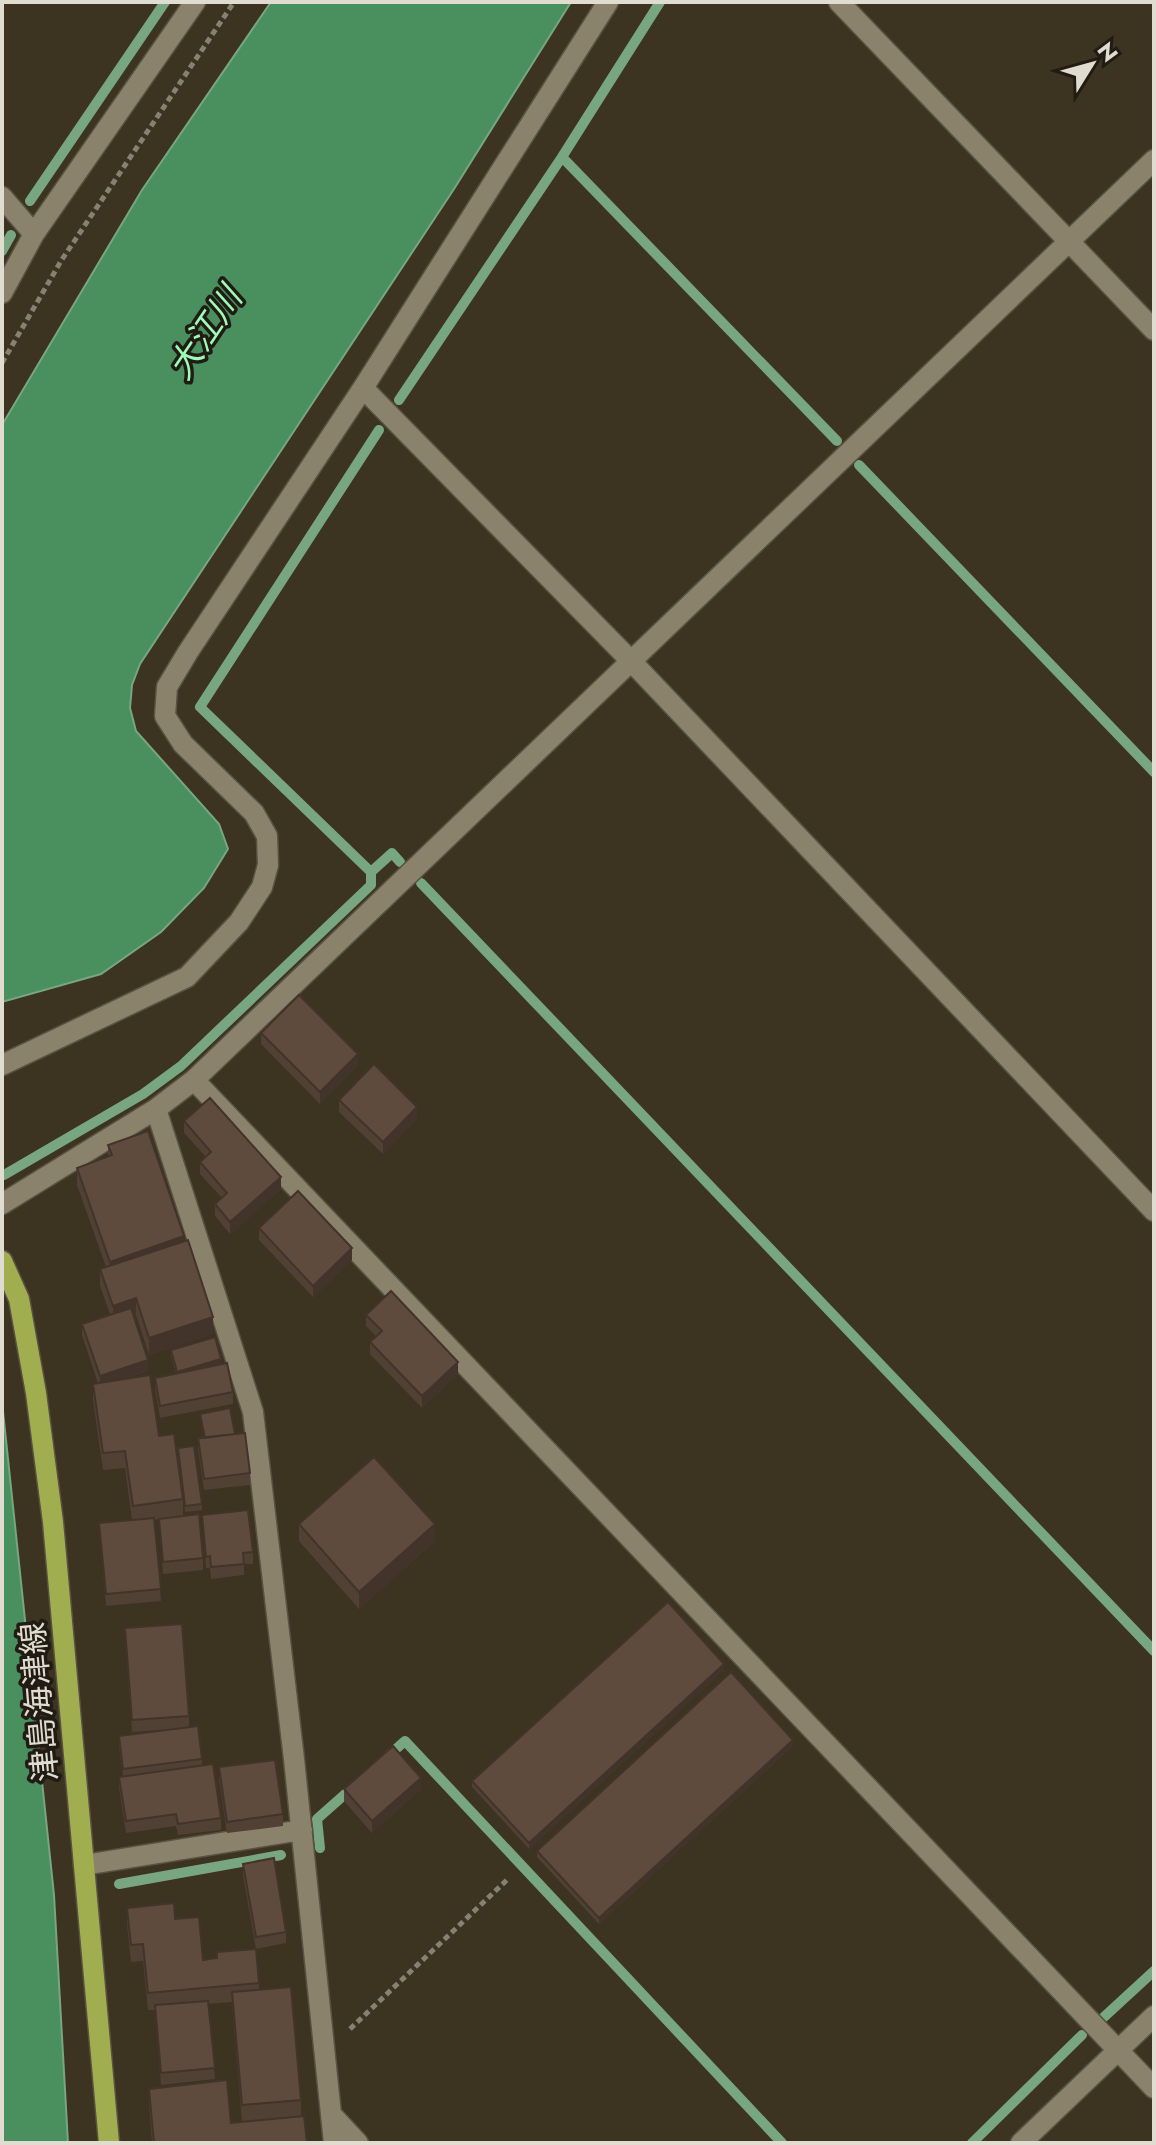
<svg xmlns="http://www.w3.org/2000/svg" width="1156" height="2145" viewBox="0 0 1156 2145" font-family="Jost,'Noto Sans JP',sans-serif">
	<rect width="100%" height="100%" fill="#3c3421"/>
	<path fill="#4a8f5e" stroke="#77a680" stroke-width="2" d="M271 2H571L454 189 140 664 132 685 130 708 136 731 219 824 228 849 204 888 161 932 101 974 2 1002V425L142 190Z
		M2 1402 54 1895 68 2143H2Z"/>
	<g fill="none" stroke-linecap="round" stroke-linejoin="round">
		<path stroke="#77a680" stroke-width="10" d="M660 2 562 157 837 441
			M30 201 165 2
			M2 251 11 235
			M399 400 562 157
			M379 430 200 707 371 872 392 853 400 862
			M859 465 1154 772
			M421 883 1154 1651
			M4 1175 143 1094 181 1066 371 885V872
			M388 1756 405 1741 782 2143
			M320 1848 317 1819 352 1788
			M119 1884 281 1855
			M1104 2017 1154 1971
			M972 2143 1082 2035"/>
		<g stroke="#585241" stroke-width="23">
			<path id="minor" d="M839 2 1154 330
				M2 197 34 234
				M2 293 34 234 195 2
				M363 388 631 661 1154 1211
				M2 1065 187 977 239 922 262 887 268 865 267 836 254 813 183 744 165 716 167 687 188 652 363 388 608 2
				M194 1080 1154 2088
				M156 1109 253 1412 294 1759 334 2143
				M2 1204 156 1109 194 1080 1154 160
				M84 1865 302 1830
				M331 2114 358 2143
				M1021 2143 1154 2016"/>
		</g>
		<g stroke="#585241" stroke-width="23">
			<path id="major" d="M2 1261 19 1299 36 1393 53 1522 109 2143"/>
		</g>
		<path stroke="#878171" stroke-width="5" stroke-dasharray="6 4" stroke-linecap="butt" d="M2 363 61 261 234 2
			M350 2029 509 1878"/>
		<use href="#minor" stroke="#8b826c" stroke-width="20"/>
		<use href="#major" stroke="#a1ae50" stroke-width="20"/>
	</g>
	<path fill="#514034" d="M261 1033 358 1065 320 1104 261 1044Z
		M339 1100 417 1119 383 1154 339 1112Z
		M184 1121 281 1189 230 1234 215 1216V1204L222 1198 200 1174V1162L206 1157 184 1133Z
		M108 1145 184 1241 213 1334 149 1355 136 1315 134 1316 148 1371 125 1379 159 1436 183 1499V1516L203 1558V1570L163 1574 159 1519 154 1520 161 1601 106 1606 99 1523 132 1520 125 1468 103 1470 93 1400V1384L98 1383 82 1335V1324L110 1314 100 1286V1269L106 1267 77 1185V1168L108 1157Z
		M259 1228 352 1260 313 1297 259 1240Z
		M366 1315 458 1374 422 1408 370 1354V1342L376 1336 366 1326Z
		M171 1350 221 1364 233 1392V1404L160 1418 155 1389V1378L176 1373 171 1356Z
		M200 1414 235 1434 250 1473V1485L204 1490 198 1450V1438H204Z
		M178 1448 202 1504V1510L185 1512Z
		M202 1515 253 1552V1564H244V1575L211 1579 210 1568H206Z
		M299 1524 435 1541 359 1609 299 1541Z
		M125 1628 189 1716V1727L202 1759V1765L221 1818V1830L178 1835 176 1826 126 1833 119 1788V1777L123 1776 119 1747V1736L171 1729 132 1732Z
		M724 1670 529 1849 472 1787V1781Z
		M793 1746 599 1924 537 1857V1851Z
		M219 1767 283 1814V1826L227 1833 219 1779Z
		M344 1789H421L372 1833 344 1801Z
		M243 1864 286 1932V1943L256 1949 243 1876Z
		M127 1908 175 1919 203 1960 217 1958V1952L259 1983V1989L301 2100V2117L307 2143H152L149 2105V2089L231 2123 242 2122 232 2002 208 2004 215 2079 161 2085 155 2010H148L143 1961 131 1962 127 1925Z"/>
	<path fill="#42342b" d="M358 1054V1065L320 1104V1092Z
		M417 1107V1119L383 1154V1142Z
		M281 1177V1189L230 1234V1222Z
		M184 1236V1253L110 1279V1262Z
		M352 1248V1260L313 1297V1286Z
		M136 1298V1315L113 1323V1306Z
		M213 1317V1334L149 1355V1338Z
		M221 1359V1365L177 1372Z
		M148 1360V1371L100 1387V1376Z
		M458 1362V1374L422 1408V1396Z
		M435 1524V1541L359 1609V1592Z
		M724 1664V1670L529 1849V1843Z
		M793 1740V1746L599 1924V1918Z
		M421 1778V1789L372 1833V1821Z"/>
	<path fill="#5e4b3d" stroke="#42342b" stroke-width="2" d="M299 995 358 1054 320 1092 261 1033Z
		M374 1064 417 1107 383 1142 339 1100Z
		M210 1098 281 1177 230 1222 215 1204 227 1193 200 1162 211 1152 184 1121Z
		M148 1131 184 1236 110 1262 77 1168 112 1155 108 1145Z
		M298 1191 352 1248 313 1286 259 1228Z
		M188 1240 213 1317 149 1338 136 1298 113 1306 100 1269Z
		M391 1291 458 1362 422 1396 370 1342 382 1331 366 1315Z
		M131 1308 148 1360 100 1376 82 1324Z
		M215 1337 221 1359 177 1372 171 1350Z
		M227 1363 233 1392 160 1406 155 1378Z
		M150 1375 159 1436 174 1434 183 1499 133 1506 125 1451 103 1453 93 1384Z
		M230 1408 235 1434 205 1438 200 1414Z
		M245 1433 250 1473 204 1479 198 1438Z
		M194 1446 202 1504 185 1506 178 1448Z
		M374 1457 435 1524 359 1592 299 1524Z
		M248 1510 253 1552 243 1553 244 1564 211 1567 210 1556 206 1557 202 1515Z
		M199 1514 203 1558 163 1562 159 1519Z
		M154 1518 161 1589 106 1594 99 1523Z
		M668 1602 724 1664 529 1843 472 1781Z
		M182 1624 189 1716 132 1720 125 1628Z
		M731 1672 793 1740 599 1918 537 1851Z
		M198 1726 202 1759 123 1769 119 1736Z
		M393 1746 421 1778 372 1821 344 1789Z
		M275 1760 283 1814 227 1822 219 1767Z
		M213 1764 221 1818 178 1824 176 1814 126 1821 119 1777Z
		M274 1858 286 1932 256 1937 243 1864Z
		M174 1903 175 1919 199 1917 203 1960 217 1958V1952L256 1949 259 1983 148 1993 143 1944 131 1945 127 1908Z
		M291 1987 301 2100 242 2105 232 1992Z
		M208 2001 215 2068 161 2073 155 2005Z
		M227 2080 231 2123 304 2116 307 2143H154L149 2089Z"/>
	<g text-anchor="middle" dominant-baseline="central" stroke-width="7" stroke-linejoin="round" paint-order="stroke">
		<g font-size="32" fill="#e0dcd0" stroke="#201c14">
			<text transform="translate(39 1702) rotate(-95)">津島海津線</text>
		</g>
		<g font-size="34" font-style="italic" fill="#9dfcb5" stroke="#201c14">
			<text transform="translate(205 333) rotate(-56)">大江川</text>
		</g>
	</g>
	<rect width="1156" height="2145" fill="none" stroke="#e0dcd0" stroke-width="8"/>
	<g transform="translate(1092 64) rotate(53)" stroke="#201c14" stroke-width="6" paint-order="stroke">
	<path d="M0-6L14 30L0 20L-14 30Z" fill="#e0dcd0"/>
	<text y="-12" font-size="22" font-weight="bold" text-anchor="middle" fill="#e0dcd0">N</text>
	</g>
</svg>
